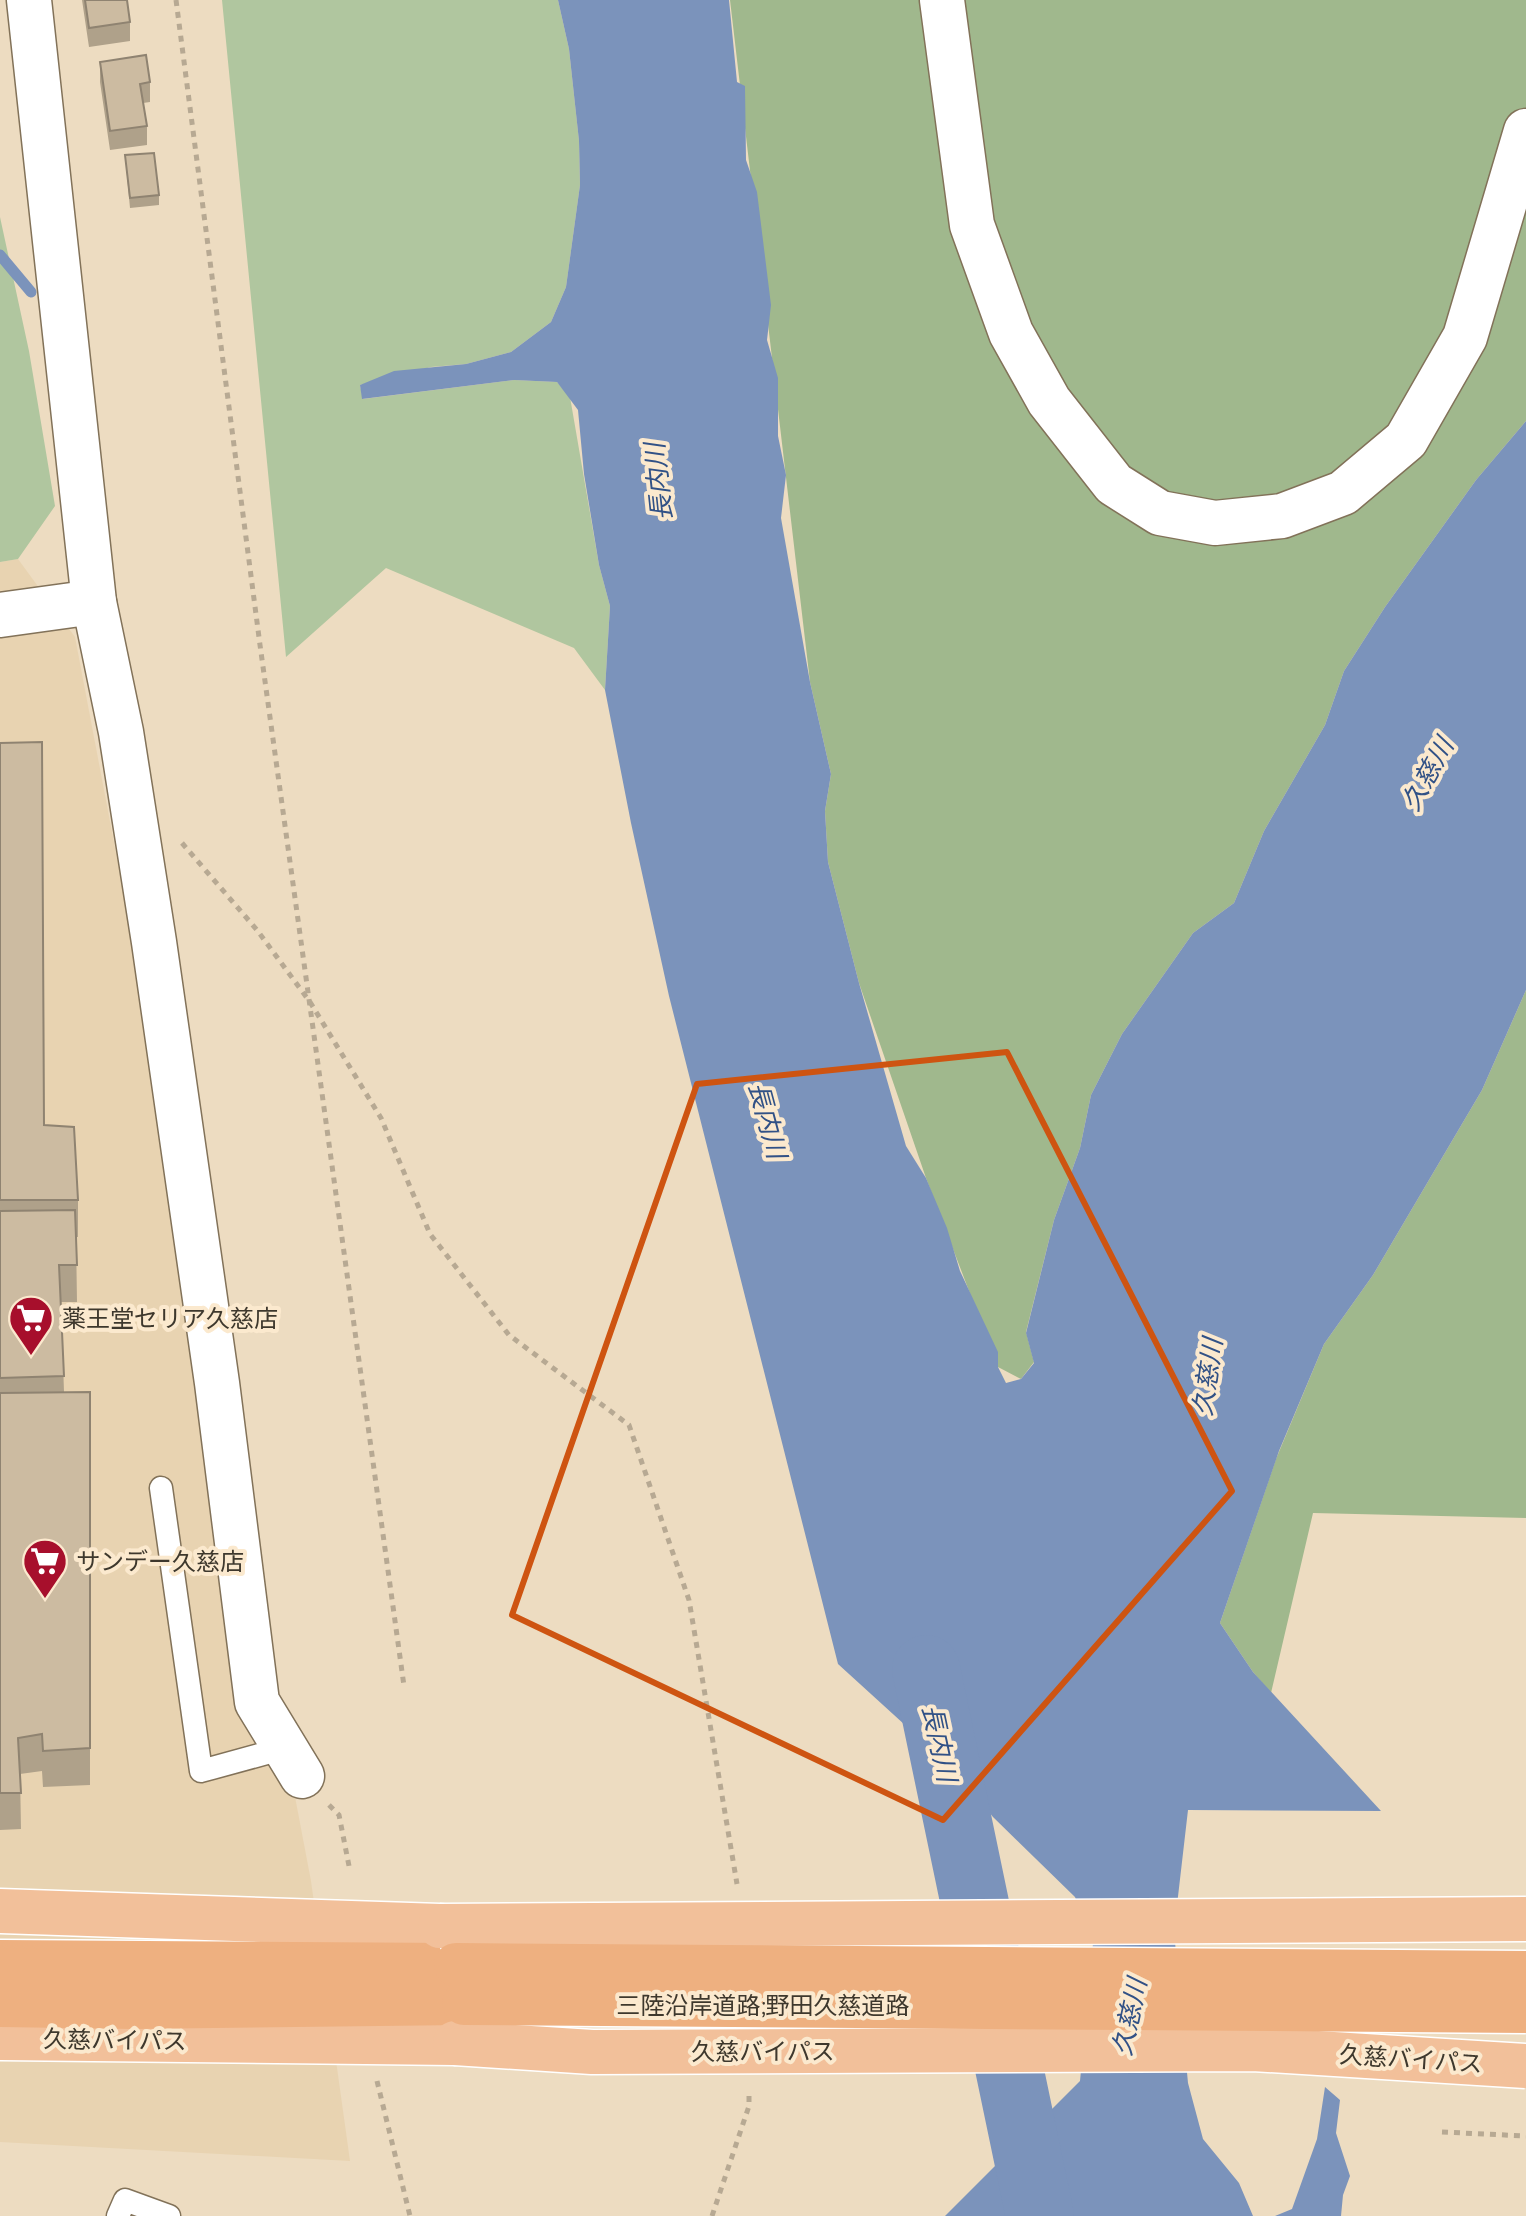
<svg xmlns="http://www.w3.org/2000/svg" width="1526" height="2216" viewBox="0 0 1526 2216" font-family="'PT Sans Narrow','Noto Sans JP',sans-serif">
	<rect width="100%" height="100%" fill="#eddcc1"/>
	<path fill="#e8d3b1" d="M18 559 75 637 311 1881 350 2161 0 2142V562Z"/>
	<path fill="#b0c69f" d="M222 0H558L569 49 579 141 580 185 566 287 551 322 511 352 466 364 431 367 360 385 363 399 514 380 557 382 570 397 599 565 610 606 605 690 574 648 386 568 286 657Z
		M0 217 29 351 55 506 18 559 0 562Z"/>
	<path fill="#a0b88d" d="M730 0H1526V421L1476 480 1385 607 1344 671 1325 725 1264 831 1234 903 1193 933 1122 1034 1091 1095 1080 1148 1054 1220 1026 1332 1034 1362 1021 1379 998 1367 926 1178 859 983 828 862 825 811 831 774 810 682Z
		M1526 990V1518L1313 1513 1271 1693 1253 1672 1220 1623 1276 1459 1324 1344 1373 1275 1482 1090Z"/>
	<path fill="#7b93bb" d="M558 0H729L737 82 745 86 746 160 757 192 771 305 767 340 778 378V436L786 475 781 518 810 682 831 774 825 811 828 862 859 983 906 1146 926 1178 947 1228 960 1271 998 1352V1367L1006 1383 1021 1379 1034 1363 1026 1333 1054 1220 1080 1148 1091 1095 1122 1034 1193 933 1234 903 1264 831 1325 725 1344 671 1385 607 1476 480 1526 421V990L1482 1090 1373 1275 1324 1344 1279 1451 1220 1623 1253 1672 1381 1811 1188 1810 1174 1931 1188 2083 1203 2139 1239 2183 1253 2216H945L1080 2081 1093 1943 1075 1897 993 1817 961 1776 838 1664 669 996 631 823 605 690 610 606 599 565 584 474 578 410 557 382 514 380 362 399 360 385 394 371 466 364 511 352 551 322 566 287 580 185 579 141 569 49Z
		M1325 2087 1340 2100 1336 2133 1350 2176 1343 2195 1341 2216H1275L1292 2209 1317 2139Z"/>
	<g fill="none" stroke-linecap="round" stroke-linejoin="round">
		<path stroke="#7b93bb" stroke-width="11" d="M0 255 31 292"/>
		<path stroke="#7b93bb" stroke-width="68" d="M926 1669 1040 2216"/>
		<g stroke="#827259" stroke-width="25">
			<path id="service" d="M161 1488 201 1771 285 1748
				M118 2216 125 2200 169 2216"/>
		</g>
		<g stroke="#827259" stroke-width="47">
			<path id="minor" d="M29 0 94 602 121 732 154 942 217 1383 257 1702 302 1776
				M942 0 972 225 1011 333 1049 401 1114 484 1160 513 1215 523 1282 516 1343 493 1406 440 1465 337 1526 131"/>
		</g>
		<g stroke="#827259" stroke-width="47">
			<path id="tertiary" d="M0 615 94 602"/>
		</g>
		<g stroke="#fff" stroke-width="47">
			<path id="trunk" d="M0 1911 440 1926
				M0 2038 455 2043"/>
		</g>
		<g stroke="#fff" stroke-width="47">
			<path id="motorway" d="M0 1962 456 1965
				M0 2005 133 2007 464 2003"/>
		</g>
		<path stroke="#b7a993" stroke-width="5" stroke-dasharray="6 6" stroke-linecap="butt" d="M176 0 260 645 404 1686
			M182 843 257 930 310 1002 381 1118 430 1234 509 1335 629 1425 689 1600 737 1884
			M329 1805 339 1815 350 1871
			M377 2081 410 2216
			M1442 2132 1526 2136
			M712 2216 749 2106V2090"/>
		<use href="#service" stroke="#fff" stroke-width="22"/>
		<use href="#minor" stroke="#fff" stroke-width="44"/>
		<use href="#tertiary" stroke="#fff" stroke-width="44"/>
		<use href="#trunk" stroke="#f2c09a" stroke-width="44"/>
		<use href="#motorway" stroke="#eeb080" stroke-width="44"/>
		<g stroke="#fff" stroke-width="47" stroke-linecap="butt">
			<path id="trunk-bridge" d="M440 1926 1526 1919
				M455 2043 592 2052 1253 2049 1526 2066"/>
		</g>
		<g stroke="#fff" stroke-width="47" stroke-linecap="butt">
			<path id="motorway-bridge" d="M456 1965 1526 1973
				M464 2003 1526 2011"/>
		</g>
		<use href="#trunk-bridge" stroke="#f2c09a" stroke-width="44"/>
		<use href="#motorway-bridge" stroke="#eeb080" stroke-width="44"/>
	</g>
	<path fill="#afa18a" d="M82 0H127L130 22V41L89 47Z
		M100 62 150 82V102L143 103 147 126V145L110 150 100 82Z
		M125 155 159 195V205L130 208Z
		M0 743 44 1125 78 1200V1237H76L77 1302H61L64 1392H90V1785L43 1787 42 1771 20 1774 21 1829 0 1830Z"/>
	<path fill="#ccbba1" stroke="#8f8371" stroke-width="2" d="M85 0H127L130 22 89 28Z
		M146 55 150 82 140 84 147 126 110 131 100 62Z
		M154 153 159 195 130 198 125 155Z
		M42 742 44 1125 74 1127 78 1200H0V743Z
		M75 1210 77 1265H59L64 1376 0 1378V1211Z
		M90 1392V1748L43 1751 42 1734 18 1738 21 1793H0V1393Z"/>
	<path fill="none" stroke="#ce5411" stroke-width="6" stroke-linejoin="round" d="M1007 1052 1232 1491 943 1820 512 1615 697 1084Z"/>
	<defs>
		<g id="supermarket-pin" transform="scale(2.3)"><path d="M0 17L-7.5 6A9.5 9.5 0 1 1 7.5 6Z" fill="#a70f2c" stroke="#fbe9ce"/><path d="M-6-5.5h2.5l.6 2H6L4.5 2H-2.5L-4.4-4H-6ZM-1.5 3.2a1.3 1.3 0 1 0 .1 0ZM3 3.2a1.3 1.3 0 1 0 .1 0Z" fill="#fff"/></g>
	</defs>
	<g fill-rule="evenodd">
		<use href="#supermarket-pin" x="31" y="1318"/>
		<use href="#supermarket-pin" x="45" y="1561"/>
	</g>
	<g text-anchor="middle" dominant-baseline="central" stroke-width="8" stroke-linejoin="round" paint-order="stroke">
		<g font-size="24" fill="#3e382d" stroke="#fbe9ce" text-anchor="start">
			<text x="62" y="1318">薬王堂セリア久慈店</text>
			<text x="76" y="1561">サンデー久慈店</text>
		</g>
		<g font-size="24" fill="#3e382d" stroke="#fbe9ce">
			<text x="763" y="2005">三陸沿岸道路;野田久慈道路</text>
			<text transform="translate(115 2040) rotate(1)">久慈バイパス</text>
			<text x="763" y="2051">久慈バイパス</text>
			<text transform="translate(1411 2059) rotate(4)">久慈バイパス</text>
		</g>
		<g font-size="26" font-style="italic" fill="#315186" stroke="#fbe9ce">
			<text transform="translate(658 482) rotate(-96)">長内川</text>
			<text transform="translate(1427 774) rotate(-61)">久慈川</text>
			<text transform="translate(768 1120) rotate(75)">長内川</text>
			<text transform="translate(1207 1377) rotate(-82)">久慈川</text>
			<text transform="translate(940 1743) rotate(78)">長内川</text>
			<text transform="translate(1129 2017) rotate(-78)">久慈川</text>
		</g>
	</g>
</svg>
